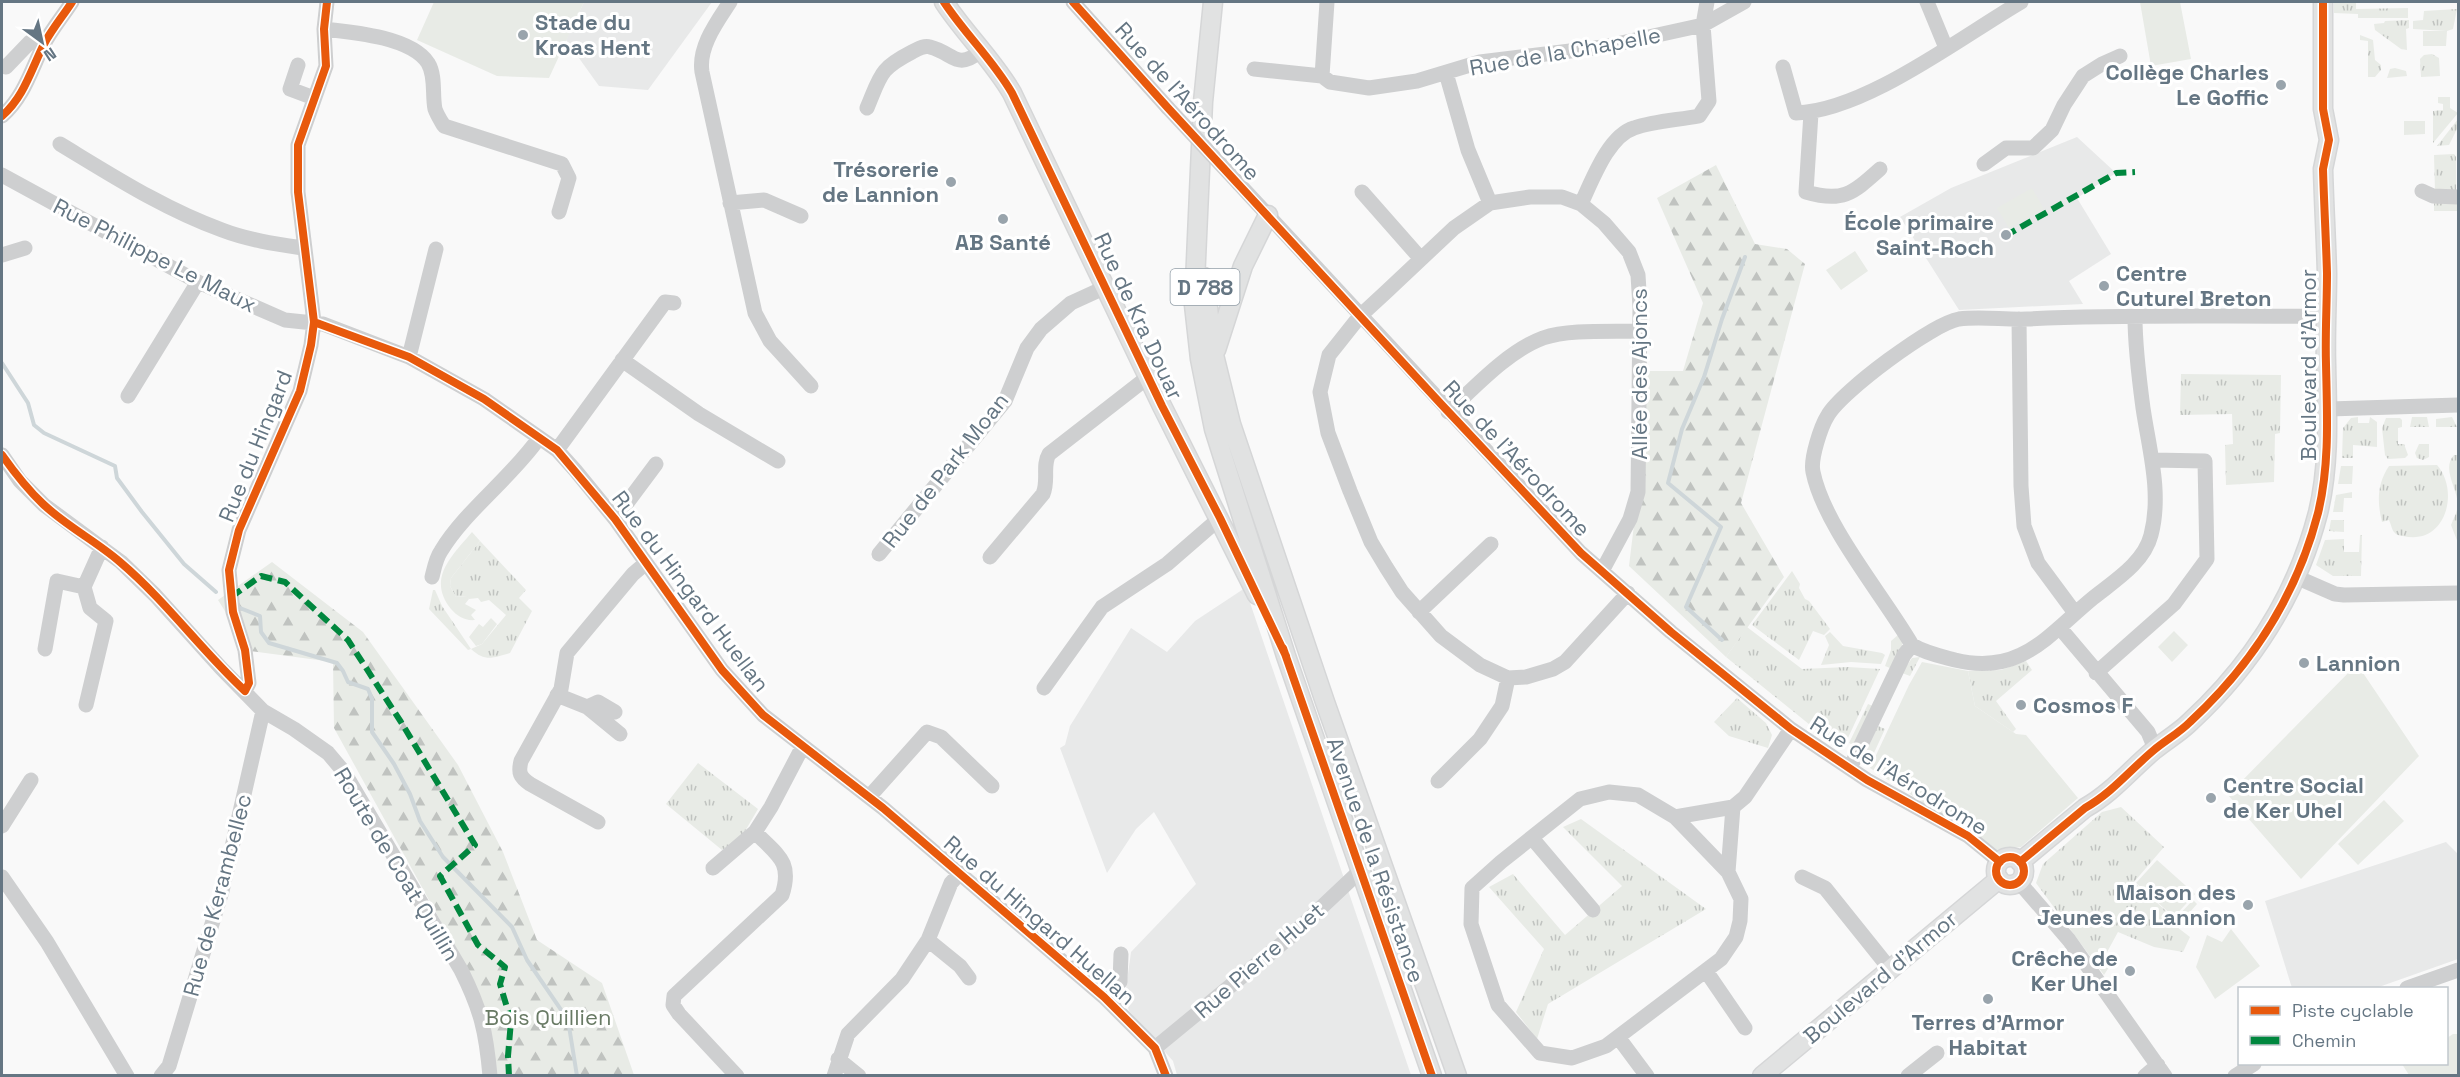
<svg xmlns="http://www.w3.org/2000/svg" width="2460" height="1077" viewBox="0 0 2460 1077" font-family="'Space Grotesk',sans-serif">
	<defs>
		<pattern id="grass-tufts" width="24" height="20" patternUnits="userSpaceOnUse" patternTransform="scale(1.5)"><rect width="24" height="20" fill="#e8ebe6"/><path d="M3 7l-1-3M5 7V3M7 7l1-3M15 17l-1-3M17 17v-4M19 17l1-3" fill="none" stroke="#c0c3c0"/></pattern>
		<pattern id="forest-firs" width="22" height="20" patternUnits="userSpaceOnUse" patternTransform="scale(1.5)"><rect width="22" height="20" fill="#e8ebe6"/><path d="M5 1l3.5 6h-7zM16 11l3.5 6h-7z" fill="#c0c3c0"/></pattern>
	</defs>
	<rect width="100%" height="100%" fill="#f9f9f9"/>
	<path fill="#e8e9e9" d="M584 2H712L648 90 599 86 566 40Z
		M2077 137 2116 173 2077 198 2111 254 2069 281 2083 304 1959 310 1900 217 1951 188Z
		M1245 588 1411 1075H1177L1173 1061 1129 1011 1125 996 1131 952 1196 884 1154 812 1136 829 1107 873 1060 748 1065 745 1070 726 1131 628 1167 652 1195 621Z
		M2446 842 2458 854V959L2376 988H2292L2265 901Z"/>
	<path fill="url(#grass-tufts)" d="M2334 2H2356V9L2408 8V18H2358V14L2334 13Z
		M2457 9 2453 29 2447 31 2413 29V21L2423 20 2424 11Z
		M2409 20V28L2406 29 2407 50 2401 49 2375 30 2374 24 2384 23 2385 21Z
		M2360 35 2373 40 2375 60 2381 65V70L2375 77H2368V41L2360 40Z
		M2432 54 2439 58 2440 76 2421 77 2420 59 2424 55Z
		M2395 68 2406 71 2407 76 2387 78 2390 69Z
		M2438 97H2450V108L2458 113 2433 143V111L2443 110V104L2438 103Z
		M2458 119V127L2449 145 2437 146Z
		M2454 154 2456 157V192H2435L2434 155Z
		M2434 202 2458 204V211H2434Z
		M2181 374 2281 375 2280 433 2275 434 2274 482 2226 485 2225 445 2233 444 2232 414 2180 415Z
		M2358 417V423H2369L2370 417 2377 422V447L2353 445V458H2342L2343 428 2351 418Z
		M2412 417H2427L2429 427H2410Z
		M2452 417 2457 427H2436V419Z
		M2386 418H2400L2402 420V427L2398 428V444H2404L2408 455 2405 458 2388 459 2385 455 2382 428Z
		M2419 444H2429V457L2423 460 2417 458 2415 453Z
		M2454 455H2458V543L2451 525C2453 520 2457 512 2458 506 2458 489 2441 469 2454 455Z
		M2437 465C2460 491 2446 546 2403 536 2401 536 2396 535 2395 533 2392 531 2391 524 2389 520L2382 522C2377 502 2377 484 2389 466Z
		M2341 466H2353L2352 484H2338Z
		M2352 492V498H2344L2343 512H2333L2336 495Z
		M2331 520H2344V532L2329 531Z
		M2360 535H2362L2361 576H2333L2316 565 2325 540 2344 539V552H2359Z
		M480 541 526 590 519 598 532 611 510 653C493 658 485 662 471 649L468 650 429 609 433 590H435L442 606 471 649 482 644 506 615 489 600 481 602 478 598 469 599 466 596 456 597 450 586 451 578Z
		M1792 571 1800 584 1799 588 1805 599 1809 601 1830 629 1824 635 1813 631 1799 660 1752 625Z
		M1747 627 1802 669 1848 667 1880 669 1847 740 1842 745 1831 742 1726 657Z
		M1830 632 1843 646 1882 653 1885 655 1881 664 1851 662 1821 665 1829 645 1825 636Z
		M1898 635 1903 637 1902 646 1890 668 1885 666 1891 650V641Z
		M1920 657 1910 676 1902 673 1912 658Z
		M2026 661 2032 670 1996 701 2016 729 2013 732 1975 706 1968 671 2001 670Z
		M1737 698 1766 723 1772 735 1768 748 1729 736 1714 722Z
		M1868 704 1875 707 1857 747 1849 743Z
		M1878 726 1885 729 1873 755 1866 752Z
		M698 763 758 809 741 838 722 850 666 804Z
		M2121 807 2164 847 2134 882 2175 919 2193 900 2197 904 2177 927 2190 937 2183 952 2154 947 2118 932 2106 954 2111 964 2104 975 2036 883 2043 864 2102 812Z
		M1581 819 1706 909 1548 1004 1537 1039 1516 1012 1544 949 1489 887 1513 874 1565 935 1622 886 1563 827Z"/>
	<path fill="url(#forest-firs)" d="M1716 165 1755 244 1787 249 1805 264 1741 503 1784 577 1726 657 1629 566 1638 492 1640 371H1683L1703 303 1657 198Z
		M272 562 363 632 458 765 503 852 537 940 602 983 634 1075H496L471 976 334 728 333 662 250 651 218 600Z"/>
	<path fill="#e8ebe6" d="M434 2H584L549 78 497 76 417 40Z
		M2140 2H2180L2191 59 2151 66Z
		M2423 31H2447L2446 46H2423Z
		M2404 121H2425V134L2404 135Z
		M2032 188 2044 209 2009 228 1997 208Z
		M1855 251 1868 271 1841 290 1826 270Z
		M472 532 480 541 451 578 450 586 456 597 467 596 469 599 465 604 476 610 471 615 475 620C465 621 457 616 451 609 426 578 453 555 472 532Z
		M491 618 497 624 482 644 476 646 469 637 479 624 483 627Z
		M2174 631 2188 645 2172 662 2158 647Z
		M1922 662 1968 671 1975 706 2016 734 2026 735 2078 798 2021 847 1996 850 1870 768 1909 685Z
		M2357 664 2419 756 2301 879 2228 795Z
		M2384 800 2404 821 2358 865 2338 844Z
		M2157 860 2195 894 2174 917 2136 883Z
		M2231 929 2260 966 2215 999 2196 967 2207 935 2222 942Z
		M2453 1034H2458V1075H2409L2402 1064H2446L2447 1038Z"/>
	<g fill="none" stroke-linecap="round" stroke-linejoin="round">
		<path stroke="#ced6d9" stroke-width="4" d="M2 363 28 403 34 425 44 433 115 466 117 478 142 512 184 564 216 592
			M240 608 260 616 261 632 269 643 337 663 343 671 348 682 368 689 372 699V732L394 764 410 794 420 821 443 857 512 927 527 960 568 1020 577 1076
			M1722 640 1686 607 1721 527 1668 483 1682 429 1704 377 1722 319 1745 257"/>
		<g stroke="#d5d6d7" stroke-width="21">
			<path id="major" d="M944 2C965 34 993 60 1012 93L1162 406 1257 595
				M1213 2 1203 102 1194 305 1200 359 1214 429 1286 656 1432 1076
				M1204 277 1214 355 1231 424 1325 702 1457 1076
				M1216 350 1243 266 1268 215
				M1996 871a14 14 0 1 1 28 0a14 14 0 1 1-28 0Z
				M2020 862 2085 808C2112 793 2131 769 2154 750 2166 740 2179 733 2190 722 2252 665 2297 594 2318 513 2330 464 2327 413 2326 364 2325 334 2327 304 2327 273 2326 239 2324 204 2323 169L2329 140 2323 109V2
				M1762 1076 1999 879"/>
		</g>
		<path stroke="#cecfd0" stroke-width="15" d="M730 2C717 22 698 47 702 72L755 313 770 341 811 386
			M1073 2 1168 108
			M1327 2 1322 76 1330 82 1369 88 1417 81 1480 62 1603 47 1703 25 1744 2
			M1927 2 1946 48
			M324 29C352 32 411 37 428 63 436 76 432 95 435 109 437 115 441 121 444 126L562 164 569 178 559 212
			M298 65 290 89 314 98
			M2 66 6 67 30 42 45 43
			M1783 67 1796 113C1865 111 1961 37 2021 2
			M1254 69 1322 76
			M1446 73 1468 150 1490 203
			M867 108C881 75 879 69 912 52 918 49 924 45 930 47 954 53 956 71 981 51
			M1811 113 1806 192C1843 203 1853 193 1880 169
			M2 116C24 97 31 70 44 44 52 29 63 16 72 2
			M60 144C113 176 164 209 222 230 248 240 276 244 303 248
			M1984 164 2006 148H2033L2052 130 2064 105 2083 76 2102 64 2120 56
			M2 175 198 282 285 320 323 324 409 357 484 399 557 450 575 470 615 519 722 670 763 715 883 808 1104 997 1155 1048 1166 1076
			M1239 184 1581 553 1671 632 1791 729 1867 780 1968 836 2000 862
			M2422 191 2433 196 2458 197
			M1362 192 1421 259
			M730 203 764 200 801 216
			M1581 204C1592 181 1608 136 1634 128 1654 121 1678 120 1699 116L1709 101 1703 25 1707 2
			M2 255 25 248
			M2019 319 2021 486 2024 526 2038 563 2075 613
			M409 357 436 249
			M622 360 699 414 778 461
			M128 396 198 282
			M2329 409 2458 405
			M1448 412C1475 387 1508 351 1543 338 1570 329 1611 332 1640 331
			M557 450 665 302 674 303
			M2 455 20 481 44 505 121 562 155 595 221 668 263 711 294 729 328 753 344 772 461 970C481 1010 486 1031 490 1076
			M615 519 656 464
			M879 554 1005 401 1027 348 1041 329 1071 303 1106 287
			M990 557 1043 494C1049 480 1042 466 1049 454L1148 377
			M1602 571 1630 519 1638 492 1640 307 1638 275 1629 252 1604 223 1581 204 1562 197H1530L1490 203 1454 228 1386 292 1360 316 1329 355 1320 392 1328 433 1350 491 1371 542 1386 567 1402 592 1441 636 1480 665 1508 678 1526 677 1553 669 1565 662 1628 593
			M432 577C434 569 436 558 441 551 465 511 511 478 539 438
			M2296 577 2335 594 2344 595 2458 593
			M1419 612 1491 544
			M2060 628 2148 732 2155 749
			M1912 645C1883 595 1824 526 1813 472 1810 459 1821 426 1828 415 1842 391 1932 324 1959 319 1981 316 2005 320 2027 319 2127 314 2227 317 2327 316
			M45 649 57 581 84 587
			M2096 673 2174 604 2207 559 2205 461 2153 460
			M1044 688 1102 607 1167 564 1220 518
			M245 691 249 683 245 650 233 612 229 570 239 530 300 391 311 345 314 322 298 192V145L326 66 324 29 327 2
			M557 695 587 707 620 734
			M86 705 106 621 90 608 84 587 102 547
			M587 707 598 702 615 712
			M1850 768 1904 655 1912 645C1925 653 1940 656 1955 660 2021 676 2048 635 2093 598 2114 581 2144 563 2151 535 2162 493 2149 449 2143 408 2139 378 2135 347 2135 317
			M1438 781 1480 739 1502 706 1508 678
			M869 797 927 732 941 737 992 786
			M1733 807 1675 817 1638 795 1609 792 1580 799 1501 862 1472 888 1471 924 1498 1005 1540 1053 1572 1058 1606 1046 1721 959 1736 937 1740 921 1741 899 1728 872 1733 807 1745 797 1791 729
			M1675 817 1728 872
			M598 822 530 784C520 777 518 773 521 761L561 689 567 653 633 574 646 563
			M2 826 31 780
			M1532 838 1593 910
			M713 868 755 832
			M2 877 47 942 127 1076
			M1802 877 1825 888 1890 969
			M2019 882 2069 940 2165 1076
			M928 940 960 966 969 978
			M1706 971 1745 1028
			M2407 988 2458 970
			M1104 997 1120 982 1121 954
			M1618 1037 1647 1076
			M1155 1048 1290 937 1361 870
			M838 1059 859 1076
			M161 1076 169 1066 222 891 263 711
			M737 1076 679 1014 673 1005 674 996 782 895C793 861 777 855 755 832L771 807 803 746
			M834 1076 848 1034 902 979 928 940 951 883 960 873
			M1908 1076 1937 1053
			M2145 1076 2158 1065
			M2235 1076 2254 1064"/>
		<use href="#major" stroke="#e1e2e2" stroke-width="18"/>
		<path stroke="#cecfd0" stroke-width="15" d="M1168 108 1239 184"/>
		<path stroke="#00873e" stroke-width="6" stroke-dasharray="12 6" stroke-linecap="butt" d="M2005 236 2116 173 2135 172
			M231 597 261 576 285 582 348 640 401 722 475 845 440 876 478 945 505 967 500 984 511 1021 508 1056 509 1076"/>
		<g stroke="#fff" stroke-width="11">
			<path id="cycleway" d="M944 2C965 34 993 60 1012 93L1162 406 1220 518 1286 656
				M1073 2 1168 108 1441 404 1581 553 1671 632 1791 729 1867 780 1968 836 2000 862
				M2 116C24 97 31 70 44 44 52 29 63 16 72 2
				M314 322 409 357 484 399 557 450 615 519 722 670 763 715 883 808 1104 997 1155 1048 1166 1076
				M2 455C14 472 27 489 43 504 66 526 96 541 120 562 166 601 201 650 245 691L249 683 245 650 233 612 229 570 239 530 300 391 311 345 314 322 298 192V145L326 66 324 29 327 2
				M1283 648 1432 1076
				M1996 871a14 14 0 1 1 28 0a14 14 0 1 1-28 0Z
				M2020 862 2085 808C2112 793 2131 769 2154 750 2166 740 2179 733 2190 722 2252 665 2297 594 2318 513 2330 464 2327 413 2326 364 2325 334 2327 304 2327 273 2326 239 2324 204 2323 169L2329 140 2323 109V2"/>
		</g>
		<use href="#cycleway" stroke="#e8590c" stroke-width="8"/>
	</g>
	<g fill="#99a4ac" stroke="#fff" stroke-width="2">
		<circle cx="523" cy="35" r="6"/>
		<circle cx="2281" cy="85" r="6"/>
		<circle cx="951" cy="182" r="6"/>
		<circle cx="1003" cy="219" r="6"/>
		<circle cx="2006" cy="235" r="6"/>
		<circle cx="2104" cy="286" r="6"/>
		<circle cx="2304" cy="663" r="6"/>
		<circle cx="2021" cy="705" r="6"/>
		<circle cx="2211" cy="798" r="6"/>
		<circle cx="2248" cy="905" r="6"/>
		<circle cx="2130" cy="971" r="6"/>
		<circle cx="1988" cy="999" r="6"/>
	</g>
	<g text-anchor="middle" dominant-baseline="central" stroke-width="6" stroke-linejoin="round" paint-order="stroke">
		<rect fill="#fff" stroke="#939fa8" stroke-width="1.5" x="1170.5" y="269" width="69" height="36" rx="4.5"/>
		<g font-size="21" font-weight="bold" fill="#657683">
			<text x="1205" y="287">D 788</text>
		</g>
		<g font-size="22" font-weight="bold" fill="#657683" stroke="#fff" text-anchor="start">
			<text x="535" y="22">Stade du<tspan x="535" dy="25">Kroas Hent</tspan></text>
			<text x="2269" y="72" text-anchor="end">Collège Charles<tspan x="2269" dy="25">Le Goffic</tspan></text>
			<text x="939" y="169" text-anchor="end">Trésorerie<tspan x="939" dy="25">de Lannion</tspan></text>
			<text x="1994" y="222" text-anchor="end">École primaire<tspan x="1994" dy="25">Saint-Roch</tspan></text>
			<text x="1003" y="242" text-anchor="middle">AB Santé</text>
			<text x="2116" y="273">Centre<tspan x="2116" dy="25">Cuturel Breton</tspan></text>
			<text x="2316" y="663">Lannion</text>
			<text x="2033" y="705">Cosmos F</text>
			<text x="2223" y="785">Centre Social<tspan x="2223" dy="25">de Ker Uhel</tspan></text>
			<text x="2236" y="892" text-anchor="end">Maison des<tspan x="2236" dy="25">Jeunes de Lannion</tspan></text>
			<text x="2118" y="958" text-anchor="end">Crêche de<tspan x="2118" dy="25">Ker Uhel</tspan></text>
			<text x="1988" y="1022" text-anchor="middle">Terres d'Armor<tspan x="1988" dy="25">Habitat</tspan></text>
		</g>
		<g font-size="22" fill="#657683" stroke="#fff">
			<text transform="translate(1565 51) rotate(-10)">Rue de la Chapelle</text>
			<text transform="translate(1188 101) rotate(48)">Rue de l'Aérodrome</text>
			<text transform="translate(155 255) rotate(27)">Rue Philippe Le Maux</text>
			<text transform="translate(1139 316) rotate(65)">Rue de Kra Douar</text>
			<text transform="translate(2308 365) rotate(-90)">Boulevard d'Armor</text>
			<text transform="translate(1639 374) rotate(-90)">Allée des Ajoncs</text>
			<text transform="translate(255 446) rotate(-68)">Rue du Hingard</text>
			<text transform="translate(1517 458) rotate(47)">Rue de l'Aérodrome</text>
			<text transform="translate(945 470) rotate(-52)">Rue de Park Moan</text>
			<text transform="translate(691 591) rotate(53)">Rue du Hingard Huellan</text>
			<text transform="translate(1899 775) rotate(32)">Rue de l'Aérodrome</text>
			<text transform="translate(1376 860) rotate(71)">Avenue de la Résistance</text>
			<text transform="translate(397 864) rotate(59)">Route de Coat Quillin</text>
			<text transform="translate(217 895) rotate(-75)">Rue de Kerambellec</text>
			<text transform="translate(1040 920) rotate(41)">Rue du Hingard Huellan</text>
			<text transform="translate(1259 960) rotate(-41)">Rue Pierre Huet</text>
			<text transform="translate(1880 977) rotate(-40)">Boulevard d'Armor</text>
		</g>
		<g font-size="22" fill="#687a64" stroke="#fff">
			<text x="548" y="1017">Bois Quillien</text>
		</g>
	</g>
	<rect width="2460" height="1077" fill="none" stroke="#657683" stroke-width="6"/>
	<rect x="2238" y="987" width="210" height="78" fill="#ffffff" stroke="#c1c8cd" stroke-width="1.5"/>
	<rect x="2250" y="1006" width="30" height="9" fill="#e8590c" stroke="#c1c8cd" stroke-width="1.5"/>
	<text x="2292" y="1017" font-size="18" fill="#657683">Piste cyclable</text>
	<rect x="2250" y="1036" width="30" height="9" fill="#00873e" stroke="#c1c8cd" stroke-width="1.5"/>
	<text x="2292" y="1047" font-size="18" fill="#657683">Chemin</text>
	<g transform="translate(42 42) rotate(147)" stroke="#ffffff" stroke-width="4.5" paint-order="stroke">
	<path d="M0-4.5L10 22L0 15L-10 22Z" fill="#657683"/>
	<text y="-9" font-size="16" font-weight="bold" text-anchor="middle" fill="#657683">N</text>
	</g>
</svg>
